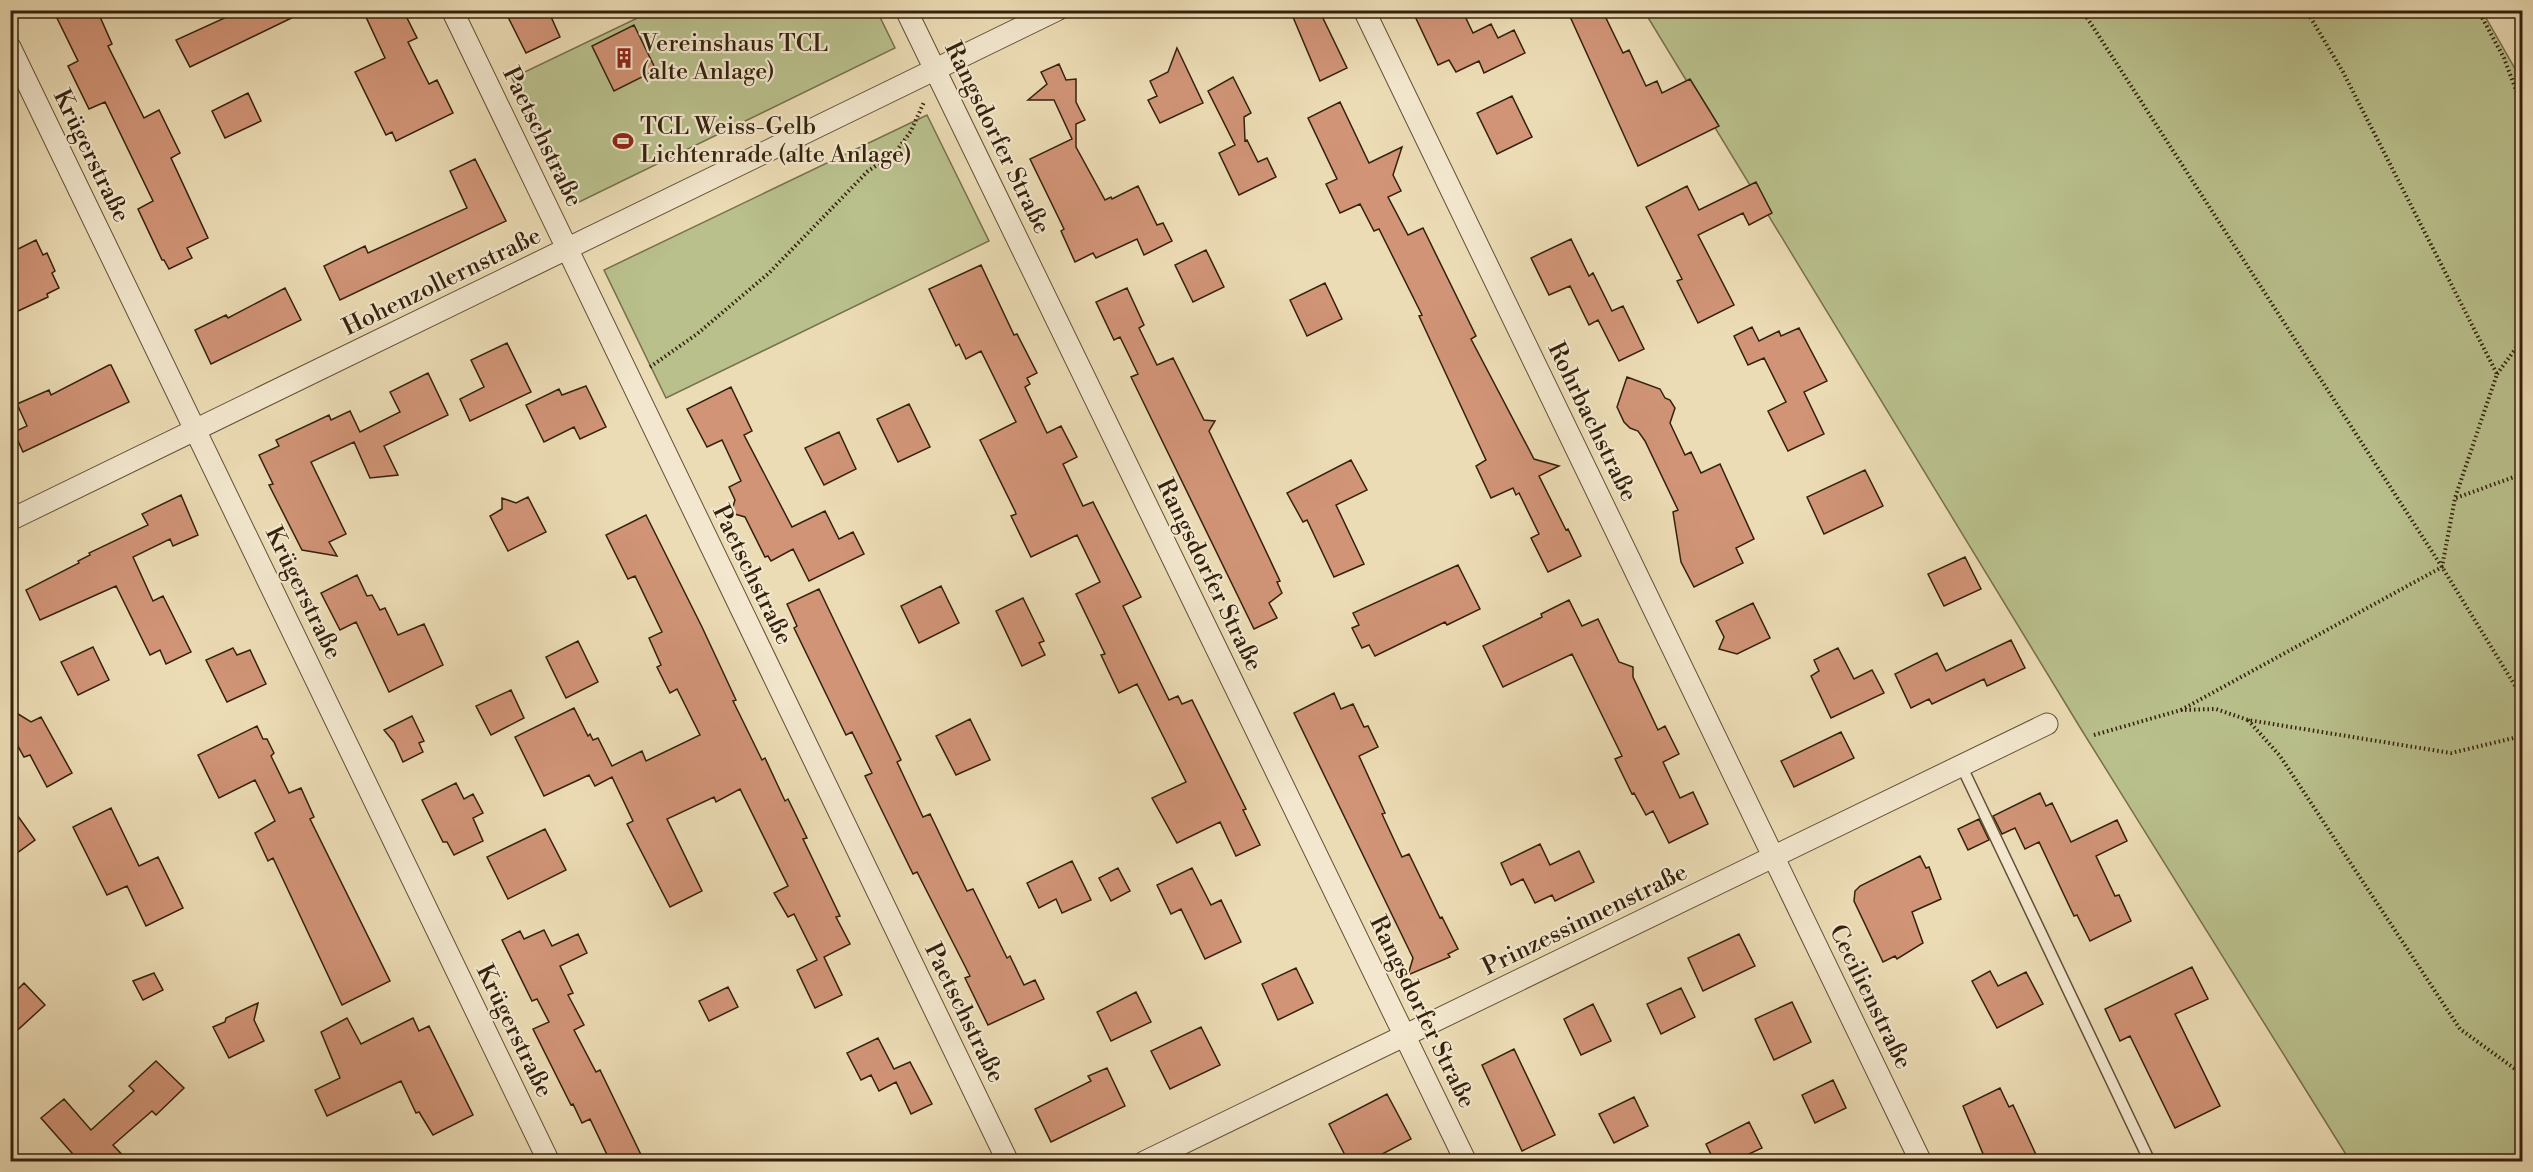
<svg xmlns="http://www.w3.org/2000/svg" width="2533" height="1172" viewBox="0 0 2533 1172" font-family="'Libre Bodoni',serif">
	<rect width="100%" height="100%" fill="#ecdcb5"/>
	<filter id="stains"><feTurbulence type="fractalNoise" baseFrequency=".00333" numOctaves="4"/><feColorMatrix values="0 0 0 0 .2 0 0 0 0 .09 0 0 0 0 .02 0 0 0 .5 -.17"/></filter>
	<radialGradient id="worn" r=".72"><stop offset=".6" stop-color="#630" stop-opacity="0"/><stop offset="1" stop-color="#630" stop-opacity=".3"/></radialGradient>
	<path fill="#b9c08c" stroke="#76704c" stroke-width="1.5" d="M652 11H877L895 48 573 205 512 78Z
		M1644 11H2482L2522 81V1161H2350L2081 729Z
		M927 115 989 241 666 398 604 270Z"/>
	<path fill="#d19477" stroke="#34210c" stroke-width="1.5" d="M53 10H97L112 44 108 46 144 118 159 110 180 153 171 158 208 238 187 248 192 258 169 269 164 260H162L138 209 153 201 105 102 89 109 68 66 78 61Z
		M242 10H308L190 67 176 40Z
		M380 10H403L417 38 408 42 429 84 437 80 453 113 396 141 392 132 386 135 355 72 385 58 366 17Z
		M521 10H548L560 37 526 53 508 17Z
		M1290 10H1319L1347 68 1320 81Z
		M1412 10H1462L1473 33 1491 24 1498 38 1514 30 1525 53 1484 73 1479 61 1456 72 1449 60 1438 65Z
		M1567 10H1602L1623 53 1629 50 1646 86 1657 81 1662 93 1690 79 1719 126 1638 166Z
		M634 25 656 70 614 91 592 46Z
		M1177 48 1203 103 1160 123 1148 100 1157 96 1150 81 1168 72Z
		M1059 64 1066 80 1076 79V102L1085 120 1076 124V147L1105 200 1111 197 1112 199 1138 186 1157 225 1163 223 1172 241 1144 255 1137 239 1096 258 1093 253 1075 262 1061 231 1064 229 1030 159 1072 139 1054 100H1028L1047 84 1041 72Z
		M1233 77 1251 113 1244 117 1245 141 1247 140 1258 162 1267 158 1276 177 1239 195 1219 153 1235 145 1208 91Z
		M248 93 261 121 225 138 212 111Z
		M1512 96 1532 137 1497 154 1477 113Z
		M1340 102 1369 163 1402 147 1393 175 1401 191 1388 197 1408 235 1423 228 1476 336 1471 339 1534 459 1559 466 1539 476 1566 530 1568 529 1581 556 1548 572 1531 538 1539 534 1519 493 1516 495 1513 488 1491 498 1476 466 1486 460 1419 316 1422 315 1379 229 1374 231 1360 204 1340 213 1326 184 1337 179 1308 118Z
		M475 159 506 221 340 300 324 266 365 246 368 253 467 208 450 171Z
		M1756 182 1772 213 1749 225 1743 213 1698 235 1734 305 1698 323 1677 281 1682 279 1646 207 1687 186 1699 210Z
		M1571 239 1589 276 1593 273 1612 311 1623 306 1644 349 1619 361 1598 320 1589 325 1570 286 1549 295 1531 258Z
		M36 240 43 255 47 253 55 271 52 273 59 288 47 294 48 297 16 312 10 301V253Z
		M1206 250 1224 287 1193 302 1175 265Z
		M981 265 1014 335 1017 334 1037 373 1027 378 1030 384 1025 387 1047 433 1061 426 1077 457 1063 464 1083 506 1093 502 1141 597 1123 606 1169 700 1178 696 1182 704 1192 700 1246 809 1243 810 1260 845 1236 856 1220 822 1177 843 1152 798 1186 782 1137 684 1119 693 1101 655 1105 654 1076 594 1100 582 1077 535 1031 557 1011 516 1016 514 1015 511 980 440 1016 422 981 351 966 359 959 344 956 346 929 289Z
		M1325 283 1342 319 1307 336 1290 300Z
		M285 288 301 320 211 364 195 330 226 315 228 318Z
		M1127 288 1144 325 1139 328 1157 365 1173 358 1204 420 1215 421 1209 431 1280 581 1277 582 1282 593 1269 603 1277 618 1254 629 1131 377 1138 374 1120 337 1114 340 1096 302Z
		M1752 327 1759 341 1779 331 1781 336 1799 328 1827 381 1804 392 1824 434 1788 451 1768 411 1786 402 1764 358 1748 365 1734 336Z
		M507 343 531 392 470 421 460 399 484 387 471 360Z
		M109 365H111L129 402 23 452 14 432 27 426 17 404 49 390 51 395Z
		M428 373 448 415 384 446 398 475 370 478 354 442 311 462 346 534 329 542 337 556 302 550 269 485 273 484 259 455 279 446 276 440 329 415 331 420 350 411 360 432 400 412 390 392Z
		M1627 377 1660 389 1665 398 1670 400 1675 408 1670 423 1685 455 1691 452 1701 473 1720 464 1754 539 1736 548 1743 563 1694 587 1681 562 1673 512 1678 510 1645 441 1638 431 1630 428 1624 422 1617 407Z
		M586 386 606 427 580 439 574 427 544 442 526 405 559 389 562 395Z
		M731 387 752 431 744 435 792 527 825 511 839 539 853 532 864 554 809 581 793 549 771 561 768 556 765 557 745 517 731 513 735 500 729 487 741 481 722 440 707 447 687 409Z
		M909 404 930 447 898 462 877 419Z
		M839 432 856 469 824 485 805 448Z
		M1351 460 1367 490 1336 505 1364 564 1334 577 1307 520 1303 522 1287 493Z
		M1865 470 1883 506 1824 534 1807 497Z
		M181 495 198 535 173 546 170 539 133 557 153 601 163 596 191 652 166 664 160 650 150 655 116 586 40 620 26 590 79 563 78 561 90 555 89 553 148 525 142 514Z
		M528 497 546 532 508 551 490 516 502 509V498L516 503Z
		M646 515 702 627 736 700 733 701 762 760 765 758 785 801 788 799 807 838 803 839 840 916 836 917 850 944 824 957 842 995 815 1008 797 970 817 960 794 914 788 917 774 893 788 886 740 789 716 802 714 797 667 819 702 891 670 907 627 824 633 821 612 777 595 786 589 775 544 796 515 737 574 708 588 736 590 734 593 740 598 738 612 766 642 751 646 761 700 735 677 689 670 693 657 667 661 665 649 638 662 632 635 576 628 579 606 535Z
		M1965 557 1981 589 1944 606 1928 574Z
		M1458 565 1480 609 1447 625 1445 622 1375 656 1369 645 1362 648 1352 628 1359 625 1353 613Z
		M357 575 367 596 372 595 380 610 385 608 398 635 424 624 443 665 389 692 356 622 340 630 321 593Z
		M941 586 959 623 919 643 901 606Z
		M819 589 901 760 897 762 923 817 930 814 967 891 973 889 1007 958 1010 956 1024 985 1035 980 1044 999 988 1025 965 978 970 976 917 872 913 874 865 776 872 773 852 732 846 735 794 628 797 626 787 604Z
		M1023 598 1044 641 1039 643 1045 655 1022 666 996 611Z
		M1569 600 1582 626 1598 619 1619 662 1633 667V677L1658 730 1665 726 1679 754 1663 762 1680 798 1693 792 1708 824 1669 843 1653 811 1646 815 1634 793 1632 794 1615 759 1622 756 1572 654 1503 687 1483 646 1542 617 1541 614Z
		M1753 603 1770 638 1737 654 1719 649 1724 637 1716 621Z
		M2011 640 2025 668 1987 686 1984 679 1932 704 1929 699 1911 708 1895 674 1937 653 1946 671Z
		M578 641 598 682 566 698 546 657Z
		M93 647 109 680 78 695 61 662Z
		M233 648 237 655 250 650 266 684 227 702 206 660Z
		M1838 648 1854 679 1872 670 1884 693 1831 718 1811 676 1819 671 1814 660Z
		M511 690 524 718 491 735 476 706Z
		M1334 693 1341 709 1353 704 1364 727 1368 726 1378 747 1359 756 1385 813 1382 814 1402 857 1409 854 1440 918 1442 917 1458 949 1448 954 1450 957 1408 975 1413 958 1294 713Z
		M10 709 31 722 41 717 72 773 47 787 30 755 24 757 10 732Z
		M412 716 424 741 419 743 423 752 403 762 394 742 384 730Z
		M970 719 990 760 956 775 936 736Z
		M257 726 263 739H267L274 753 271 756 289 793 301 788 314 817 310 819 390 981 342 1005 273 858 268 861 255 833 275 821 255 780 219 798 198 755Z
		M1841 732 1854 758 1794 787 1781 761Z
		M456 783 464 799 473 794 483 813 473 818 483 841 454 855 447 842H443L422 800Z
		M2040 793 2046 806 2052 803 2071 842 2117 820 2127 841 2096 856 2115 896 2119 895 2131 921 2090 941 2077 915 2074 916 2039 842 2025 849 2015 828 2002 834 1993 816Z
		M10 805 35 840 10 858Z
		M111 808 139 866 158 857 183 908 146 926 127 886 107 895 73 827Z
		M1979 819 1989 840 1968 850 1958 829Z
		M545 829 566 870 508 899 487 857Z
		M1540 844 1550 865 1579 851 1594 882 1555 901 1552 895 1535 903 1523 879 1511 885 1501 863Z
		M1920 856 1926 868 1929 867 1941 899 1912 912 1923 943 1897 959 1895 956 1883 962 1854 901 1855 891 1860 886Z
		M1072 861 1091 900 1062 913 1056 899 1039 908 1027 883Z
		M1118 868 1130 891 1111 901 1099 878Z
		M1192 868 1211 905 1221 900 1241 942 1205 959 1181 909 1171 914 1157 885Z
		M544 930 552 946 578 934 587 953 560 966 573 993 568 995 584 1025 574 1030 596 1072 600 1070 644 1161H610L590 1119 582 1123 573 1104 571 1105 533 1029 549 1022 537 999 532 1001 502 940 520 931 524 939Z
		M1739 934 1755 966 1703 991 1688 958Z
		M2192 967 2208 999 2175 1014 2220 1106 2175 1128 2130 1036 2120 1041 2105 1009Z
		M1296 968 1313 1003 1278 1020 1262 984Z
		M1990 971 1998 986 2026 972 2043 1004 1997 1028 1972 981Z
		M154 973 163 990 143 1000 133 981Z
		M24 983 45 1005 10 1037V997Z
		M728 987 738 1007 709 1021 699 1001Z
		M1681 988 1695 1017 1661 1034 1647 1004Z
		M1136 992 1151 1022 1111 1041 1097 1012Z
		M1792 1002 1811 1042 1774 1060 1755 1019Z
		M258 1003 254 1020 264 1041 229 1058 213 1027 225 1022 226 1018Z
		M1593 1004 1611 1041 1581 1055 1564 1019Z
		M347 1018 361 1044 413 1018 419 1031 429 1026 473 1115 433 1135 419 1112 416 1113 401 1081 327 1116 315 1090 340 1078 321 1032Z
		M1201 1027 1220 1065 1170 1089 1151 1051Z
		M878 1038 894 1069 910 1062 932 1104 911 1114 896 1082 879 1091 871 1075 861 1080 847 1053Z
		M1514 1049 1555 1135 1522 1151 1482 1065Z
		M156 1061 184 1088 156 1115 152 1111 113 1145 128 1161H79L41 1118 64 1099 91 1130 134 1091 129 1086Z
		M1107 1068 1125 1106 1051 1142 1035 1109 1091 1081 1088 1076Z
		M1833 1080 1846 1108 1815 1123 1802 1095Z
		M2000 1088 2009 1107 2013 1105 2039 1161H1986L1963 1106Z
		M1387 1094 1411 1139 1369 1161H1348L1329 1124Z
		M1634 1097 1648 1126 1614 1143 1599 1114Z
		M1749 1122 1762 1148 1734 1161H1714L1706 1144Z"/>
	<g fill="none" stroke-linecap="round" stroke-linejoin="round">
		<g stroke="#625036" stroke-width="13">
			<path id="lane" d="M1961 765 2150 1162"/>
		</g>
		<g stroke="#625036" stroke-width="23">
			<path id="street" d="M452 10 1008 1162
				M906 10 1466 1162
				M1364 10 1921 1162
				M10 47 549 1162
				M10 520 1057 10
				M1144 1162 2047 724"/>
		</g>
		<path stroke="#34210c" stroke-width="4" stroke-dasharray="1.5 3" stroke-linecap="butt" d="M2082 10 2442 567 2522 697
			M2478 10 2504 58 2522 106
			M650 367 697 334 769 273 868 171 895 153 911 131 924 102
			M2497 374 2522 340
			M2456 498 2522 474
			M2181 710 2442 567 2455 498 2497 374 2343 72 2306 10
			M2248 720 2280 756 2460 1029 2522 1074
			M2094 735 2181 710 2216 709 2248 720 2451 753 2522 736"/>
		<use href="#lane" stroke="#f3e8cf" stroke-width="10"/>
		<use href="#street" stroke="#f3e8cf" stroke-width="21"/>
	</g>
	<defs>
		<g id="building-bare" transform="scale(1.62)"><path d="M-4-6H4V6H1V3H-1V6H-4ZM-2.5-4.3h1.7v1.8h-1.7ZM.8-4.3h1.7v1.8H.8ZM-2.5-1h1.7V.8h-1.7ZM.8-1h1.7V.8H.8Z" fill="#8f2418" stroke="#f3e8cf" stroke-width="2.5" paint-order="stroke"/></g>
		<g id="stadium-bare" transform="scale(1.62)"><path d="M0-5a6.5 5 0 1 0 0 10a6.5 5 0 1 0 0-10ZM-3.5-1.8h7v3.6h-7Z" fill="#8f2418" stroke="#f3e8cf" stroke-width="2.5" paint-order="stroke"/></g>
	</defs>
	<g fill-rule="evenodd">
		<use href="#building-bare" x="624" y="58"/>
		<use href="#stadium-bare" x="623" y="141"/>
	</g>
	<g text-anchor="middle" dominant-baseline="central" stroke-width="4.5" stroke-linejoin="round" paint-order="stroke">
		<g font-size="24" fill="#34210c" stroke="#f3e8cf" text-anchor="start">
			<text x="641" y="44">Vereinshaus TCL<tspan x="641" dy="28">(alte Anlage)</tspan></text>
			<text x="640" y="127">TCL Weiss-Gelb<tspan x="640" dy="28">Lichtenrade (alte Anlage)</tspan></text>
		</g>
		<g font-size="24" fill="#34210c" stroke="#f3e8cf">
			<text transform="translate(542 137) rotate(64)">Paetschstraße</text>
			<text transform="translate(997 138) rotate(64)">Rangsdorfer Straße</text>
			<text transform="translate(91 156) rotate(64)">Krügerstraße</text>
			<text transform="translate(442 282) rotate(-26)">Hohenzollernstraße</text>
			<text transform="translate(1592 422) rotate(64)">Rohrbachstraße</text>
			<text transform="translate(752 575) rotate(64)">Paetschstraße</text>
			<text transform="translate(1209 575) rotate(64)">Rangsdorfer Straße</text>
			<text transform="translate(303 593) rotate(64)">Krügerstraße</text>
			<text transform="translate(1585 920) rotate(-26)">Prinzessinnenstraße</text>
			<text transform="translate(1870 997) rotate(64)">Cecilienstraße</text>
			<text transform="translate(1422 1012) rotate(64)">Rangsdorfer Straße</text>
			<text transform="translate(964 1013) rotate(64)">Paetschstraße</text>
			<text transform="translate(514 1031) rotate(64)">Krügerstraße</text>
		</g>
	</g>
	<rect width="2533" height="1172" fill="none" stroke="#ecdcb5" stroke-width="36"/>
	<rect x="12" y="12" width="2509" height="1148" fill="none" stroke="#34210c" stroke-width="3"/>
	<rect x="18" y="18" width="2497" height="1136" fill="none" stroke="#34210c" stroke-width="1.5"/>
	<rect width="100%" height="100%" filter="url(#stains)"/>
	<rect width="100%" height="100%" fill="url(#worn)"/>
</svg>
